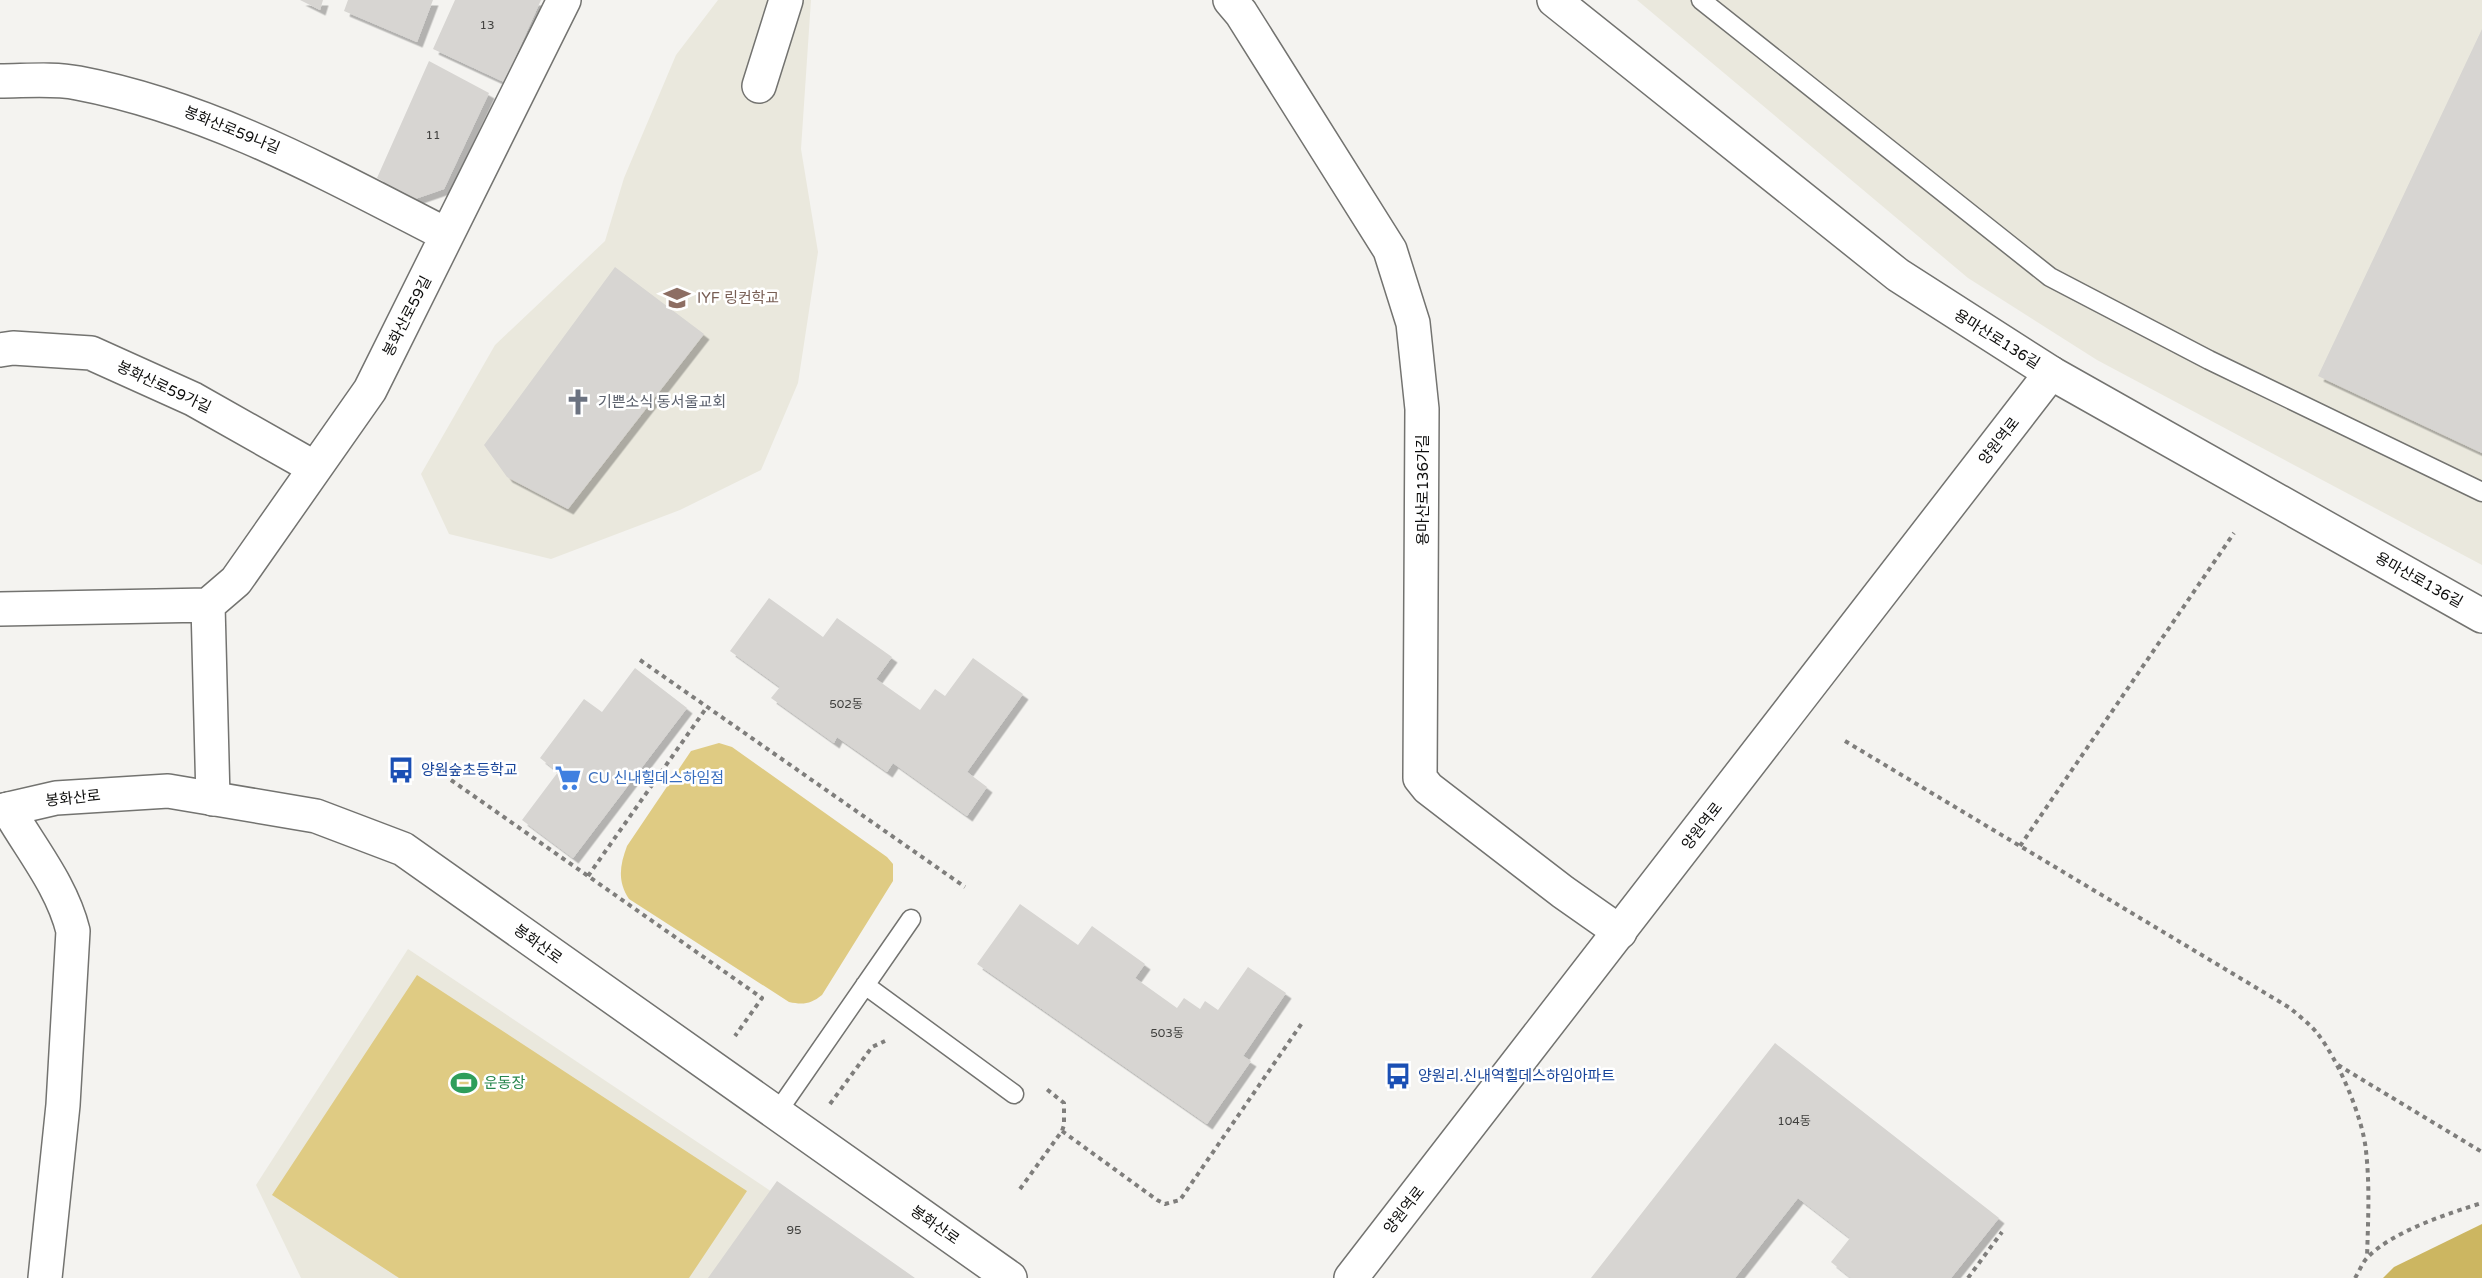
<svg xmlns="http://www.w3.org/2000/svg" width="2482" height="1278" viewBox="0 0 2482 1278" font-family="'Varela Round','Noto Sans KR',sans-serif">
	<defs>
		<filter id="shadow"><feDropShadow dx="5.5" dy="5.5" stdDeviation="0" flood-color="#0004"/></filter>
	</defs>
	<rect width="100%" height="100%" fill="#f4f3f0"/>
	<path fill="#eae8dd" d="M718 0H811L801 149 818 252 798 383 761 470 680 510 551 559 449 534 421 474 495 345 605 241 624 178 676 55Z
		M1637 0H2482V565L2097 360 1968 278Z
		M408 949 901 1278H301L256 1185Z"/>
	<path fill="#dfcb83" d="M719 743 732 747 887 857 893 864V881L822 995C811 1004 803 1005 789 1002L629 899C617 881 620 865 627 846L691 751Z
		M417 975 747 1191 689 1278H399L272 1195Z"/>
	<path fill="#ccb661" d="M2482 1224V1278H2383L2394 1267Z"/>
	<path fill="#d7d5d2" filter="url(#shadow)" d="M300 0H323L320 10Z
		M348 0H433L417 42 344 11Z
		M455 0H541L504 82 433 49Z
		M2482 29V453L2318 376Z
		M429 61 489 93 444 189 415 199 377 178Z
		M615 267 704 334 568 509 507 477 484 445Z
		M769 598 823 637 837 618 892 657 876 679 920 710 935 689 945 696 973 658 1023 694 967 772 987 787 967 816 893 763 887 772 837 737 834 743 771 698 780 687 730 651Z
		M635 668 687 708 573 858 522 820 558 772 540 758 584 699 602 712Z
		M1020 904 1078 945 1092 926 1145 964 1135 978 1177 1008 1184 998 1200 1009 1205 1001 1218 1010 1248 967 1286 993 1243 1056 1251 1061 1207 1124 977 964Z
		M1775 1043 1999 1218 1951 1278H1851L1831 1262 1850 1238 1798 1198 1735 1278H1591Z
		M777 1181 915 1278H708Z"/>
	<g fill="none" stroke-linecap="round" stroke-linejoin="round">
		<g stroke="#737370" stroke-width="21">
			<path id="lane" d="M1701 0 2050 277 2209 360 2482 492
				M865 985 1014 1094
				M776 1114 911 919"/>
		</g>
		<g stroke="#737370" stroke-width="36">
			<path id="street" d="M1230 0 1241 13 1390 250 1413 323 1422 409 1420 778 1428 788 1563 892 1620 932
				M0 81C25 81 53 78 78 83 210 108 328 174 447 235
				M759 86 786 0
				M0 350 13 348 91 353 193 399 315 468
				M2051 373 2482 616
				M208 605 213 799
				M0 609 208 605 236 581 370 390 564 0
				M8 809C31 849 62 886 73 931L63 1105 45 1278"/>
		</g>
		<g stroke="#737370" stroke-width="36">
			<path id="secondary" d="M0 811 56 798 168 791 316 816 403 849 1010 1278
				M1351 1278 2051 373 1898 275 1554 0"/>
		</g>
		<path stroke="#7f7e7c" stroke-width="4" stroke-dasharray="4.5 4.5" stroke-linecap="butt" d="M640 660 965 887
			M1845 741 2290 1008C2299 1016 2310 1024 2317 1033 2338 1059 2363 1118 2366 1151 2370 1187 2368 1222 2367 1258
			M451 780 762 998 735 1036
			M2020 846 2234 533
			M588 876 707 707
			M2338 1065 2482 1152
			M830 1104 872 1047 885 1041
			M1062 1131 1157 1200 1165 1204 1180 1200 1302 1023
			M1020 1189 1062 1131 1064 1125V1103L1044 1087
			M1968 1278 2002 1232
			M2355 1278C2359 1272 2362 1263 2367 1258 2391 1232 2449 1213 2482 1203"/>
		<use href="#lane" stroke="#fff" stroke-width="18"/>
		<use href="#street" stroke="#fff" stroke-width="33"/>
		<use href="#secondary" stroke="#fff" stroke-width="33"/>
	</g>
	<defs>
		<g id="school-bare" transform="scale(2.07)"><path d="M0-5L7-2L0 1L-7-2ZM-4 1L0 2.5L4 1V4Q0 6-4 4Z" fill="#8d6e63" stroke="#fff" stroke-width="2.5" paint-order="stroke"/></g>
		<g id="church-bare" transform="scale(2.07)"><path d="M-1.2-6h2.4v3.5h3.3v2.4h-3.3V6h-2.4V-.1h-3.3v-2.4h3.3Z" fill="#6b7280" stroke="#fff" stroke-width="2.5" paint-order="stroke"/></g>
		<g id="bus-bare" transform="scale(2.07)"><path d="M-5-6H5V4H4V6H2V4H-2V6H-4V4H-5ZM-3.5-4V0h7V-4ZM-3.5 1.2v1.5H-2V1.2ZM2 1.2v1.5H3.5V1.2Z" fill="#1a4fb4" stroke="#fff" stroke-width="2.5" paint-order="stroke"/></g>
		<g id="supermarket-bare" transform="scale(2.07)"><path d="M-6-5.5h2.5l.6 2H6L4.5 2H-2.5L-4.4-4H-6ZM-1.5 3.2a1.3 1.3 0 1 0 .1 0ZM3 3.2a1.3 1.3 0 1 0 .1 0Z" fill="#3f7fe0" stroke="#fff" stroke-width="2.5" paint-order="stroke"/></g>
		<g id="stadium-bare" transform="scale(2.07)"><path d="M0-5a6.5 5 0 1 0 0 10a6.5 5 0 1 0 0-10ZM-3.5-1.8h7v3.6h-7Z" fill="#2e9e5b" stroke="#fff" stroke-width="2.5" paint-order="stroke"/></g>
	</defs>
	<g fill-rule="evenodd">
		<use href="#school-bare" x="677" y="298"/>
		<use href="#church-bare" x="578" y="402"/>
		<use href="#bus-bare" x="401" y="770"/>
		<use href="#supermarket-bare" x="568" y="778"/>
		<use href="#bus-bare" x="1398" y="1076"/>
		<use href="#stadium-bare" x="464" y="1083"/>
	</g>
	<g text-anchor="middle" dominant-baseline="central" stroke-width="5" stroke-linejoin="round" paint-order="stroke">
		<g font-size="12" fill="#40403e">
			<text x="487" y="25">13</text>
			<text x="433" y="135">11</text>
			<text x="846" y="704">502동</text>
			<text x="1167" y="1033">503동</text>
			<text x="1794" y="1121">104동</text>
			<text x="794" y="1230">95</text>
		</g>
		<g font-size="15" fill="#0e0e0d" stroke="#fff">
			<text transform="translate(232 130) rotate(22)">봉화산로59나길</text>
			<text transform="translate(407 316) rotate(-63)">봉화산로59길</text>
			<text transform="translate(1997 339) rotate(32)">용마산로136길</text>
			<text transform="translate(164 387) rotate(25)">봉화산로59가길</text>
			<text transform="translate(1999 441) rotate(-52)">양원역로</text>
			<text transform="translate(1423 490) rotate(-90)">용마산로136가길</text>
			<text transform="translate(2419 580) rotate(29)">용마산로136길</text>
			<text transform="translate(73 798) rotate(-6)">봉화산로</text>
			<text transform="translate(1702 826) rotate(-52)">양원역로</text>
			<text transform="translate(538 944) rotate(36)">봉화산로</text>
			<text transform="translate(1404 1210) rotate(-52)">양원역로</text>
			<text transform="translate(935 1225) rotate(35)">봉화산로</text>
		</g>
		<g font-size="15" fill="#785e54" stroke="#fff" text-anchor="start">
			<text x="697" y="298">IYF 링컨학교</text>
		</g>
		<g font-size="15" fill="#5b616d" stroke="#fff" text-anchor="start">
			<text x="598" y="402">기쁜소식 동서울교회</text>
		</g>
		<g font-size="15" fill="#164399" stroke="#fff" text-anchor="start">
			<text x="421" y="770">양원숲초등학교</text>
			<text x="1418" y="1076">양원리.신내역힐데스하임아파트</text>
		</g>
		<g font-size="15" fill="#366cbe" stroke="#fff" text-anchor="start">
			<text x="588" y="778">CU 신내힐데스하임점</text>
		</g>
		<g font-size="15" fill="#27864d" stroke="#fff" text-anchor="start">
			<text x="484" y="1083">운동장</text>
		</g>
	</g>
</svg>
